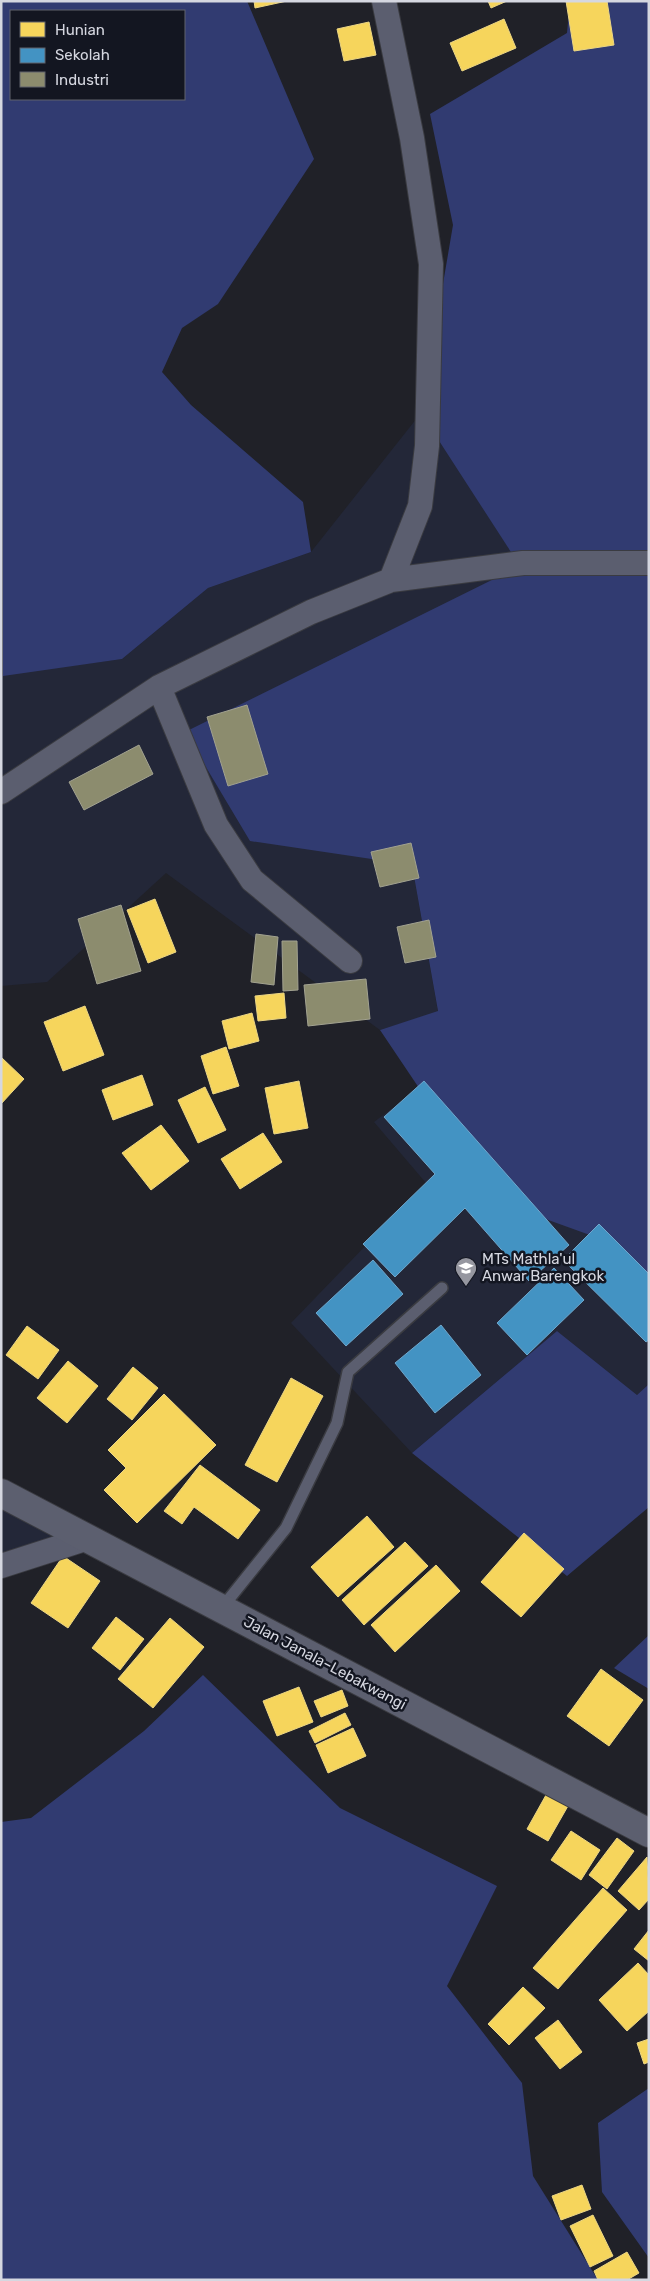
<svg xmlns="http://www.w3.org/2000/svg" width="650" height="2281" viewBox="0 0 650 2281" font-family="Rubik,sans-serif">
	<rect width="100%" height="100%" fill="#202128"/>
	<path fill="#232738" d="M421 413 520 565 412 865 438 1012 380 1030 166 873 47 982 1 986V675L122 659 208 588 311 552Z
		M419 1088 601 1239 649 1286V1384L637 1395 557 1331 412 1453 291 1323 426 1183 374 1122Z
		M1 1490 67 1534 1 1559Z"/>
	<path fill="#313b71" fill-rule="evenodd" d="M1 1H247L314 159 218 304 182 328 162 372 191 405 303 502 311 552 208 588 122 659 3 676ZM184 11V99H11V11Z
		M570 1H649V1286L601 1239 515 1208 419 1088 380 1030 438 1011 412 865 250 841 185 732 520 566 421 413 453 225 430 114 567 33Z
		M557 1331 637 1395 649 1384V1507L567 1576 412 1453Z
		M649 1635V1689L614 1668Z
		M203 1675 340 1808 497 1886 447 1986 522 2083 533 2176 598 2280H1V1822L31 1818 144 1731Z
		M649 2088V2258L602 2192 598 2123Z"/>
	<path fill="#f6d55c" stroke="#ecd684" d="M254 1H287L255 8Z
		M488 1H507L491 8Z
		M566 1H607L614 45 574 51Z
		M504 19 516 48 462 71 450 43Z
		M369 22 376 55 344 61 337 29Z
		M155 899 176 952 148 963 127 910Z
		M284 993 286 1018 258 1021 255 996Z
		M85 1006 104 1055 63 1071 44 1022Z
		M252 1013 259 1041 229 1049 222 1021Z
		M226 1047 239 1086 213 1094 201 1056Z
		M1 1057 24 1079 1 1104Z
		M142 1075 153 1105 113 1120 102 1090Z
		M299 1081 308 1128 274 1134 265 1088Z
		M205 1087 226 1130 198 1143 178 1100Z
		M161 1125 189 1161 151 1190 122 1153Z
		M263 1133 282 1162 240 1189 221 1159Z
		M27 1326 59 1350 38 1379 6 1355Z
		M68 1361 98 1386 67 1423 37 1398Z
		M133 1367 158 1388 132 1420 107 1399Z
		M291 1378 323 1396 277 1482 245 1465Z
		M164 1394 216 1445 137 1523 104 1490 126 1468 108 1450Z
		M200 1465 260 1510 238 1539 194 1507 182 1524 164 1511Z
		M367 1516 394 1547 338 1597 311 1567Z
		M524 1533 564 1569 521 1617 481 1582Z
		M405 1542 428 1566 364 1625 342 1600Z
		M63 1556 100 1581 68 1628 31 1603Z
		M436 1565 460 1591 395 1652 371 1625Z
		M116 1617 144 1639 120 1670 92 1648Z
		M170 1618 204 1647 153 1708 118 1679Z
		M601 1669 643 1700 609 1746 567 1716Z
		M299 1687 313 1722 277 1736 263 1701Z
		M342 1690 348 1706 321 1717 314 1701Z
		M345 1713 351 1725 315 1743 309 1731Z
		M353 1728 366 1756 328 1773 316 1745Z
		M551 1786 572 1799 548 1841 527 1829Z
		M571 1831 600 1850 581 1880 551 1860Z
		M617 1838 634 1851 607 1889 589 1875Z
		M647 1857 649 1899 639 1910 618 1891Z
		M603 1888 627 1910 558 1989 533 1968Z
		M649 1930V1961L634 1949Z
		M638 1963 649 1975V2011L627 2031 599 2000Z
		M523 1987 545 2008 509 2045 488 2024Z
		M558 2020 582 2052 560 2069 535 2038Z
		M649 2039V2062L644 2064 637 2043Z
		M582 2185 591 2209 561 2220 552 2196Z
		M593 2215 613 2256 590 2267 570 2226Z
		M627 2252 639 2273 627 2280H598L594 2271Z"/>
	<path fill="#4393c3" stroke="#6fa7cc" d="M424 1081 569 1245 529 1281 465 1208 395 1277 363 1244 435 1174 384 1117Z
		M599 1224 649 1274V1340L646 1342 563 1260Z
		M373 1260 403 1294 346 1346 316 1313Z
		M554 1268 584 1300 527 1355 497 1323Z
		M441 1325 481 1375 435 1413 395 1363Z"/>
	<path fill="#8c8c6e" stroke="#a2a290" d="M247 705 268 774 228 786 207 717Z
		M139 745 153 774 84 810 69 782Z
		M411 843 419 878 380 887 371 852Z
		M121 905 141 971 97 984 78 919Z
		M429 920 436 957 405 963 397 927Z
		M256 934 278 937 274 985 251 982Z
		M282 941H297L298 990 283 991Z
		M366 979 370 1019 308 1026 304 985Z"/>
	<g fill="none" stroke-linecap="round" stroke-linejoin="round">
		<g stroke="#3a3b41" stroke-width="14">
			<path id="lane" d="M221 1609 286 1528 337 1423 348 1372 442 1288"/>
		</g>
		<g stroke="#3a3b41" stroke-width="26">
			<path id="street" d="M384 1 412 138 431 264 427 446 420 506 391 580
				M159 687 216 825 252 880 350 961
				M1 792 159 687 311 612 391 580 523 563H649
				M1 1566 88 1538"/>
		</g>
		<g stroke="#3a3b41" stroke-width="30">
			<path id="primary" d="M1 1493 649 1833"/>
		</g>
		<use href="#lane" stroke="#5b5e6f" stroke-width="11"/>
		<use href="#street" stroke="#5b5e6f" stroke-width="24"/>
		<use href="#primary" stroke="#5c5f6f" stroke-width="28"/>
	</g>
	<defs>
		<g id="school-pin" transform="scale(1.125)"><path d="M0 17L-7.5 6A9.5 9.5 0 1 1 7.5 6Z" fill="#9697a0" stroke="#131621"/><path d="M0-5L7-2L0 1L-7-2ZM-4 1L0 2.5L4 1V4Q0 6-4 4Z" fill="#fff"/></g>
	</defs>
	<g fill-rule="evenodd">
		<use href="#school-pin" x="466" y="1268"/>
	</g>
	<g text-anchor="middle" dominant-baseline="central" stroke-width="5" stroke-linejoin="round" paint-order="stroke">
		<g font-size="15" fill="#d5d7e0" stroke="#131621" text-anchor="start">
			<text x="482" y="1259">MTs Mathla'ul<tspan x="482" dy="17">Anwar Barengkok</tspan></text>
		</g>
		<g font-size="15" fill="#d5d7e0" stroke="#131621">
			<text transform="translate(325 1663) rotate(28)">Jalan Janala–Lebakwangi</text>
		</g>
	</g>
	<rect width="650" height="2281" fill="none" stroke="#d5d7e0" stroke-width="5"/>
	<rect x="10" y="10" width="175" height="90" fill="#131621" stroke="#61636d"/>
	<rect x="20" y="22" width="25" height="15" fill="#f6d55c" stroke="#61636d"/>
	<text x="55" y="35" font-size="15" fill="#d5d7e0">Hunian</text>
	<rect x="20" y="48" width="25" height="15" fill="#4393c3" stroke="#61636d"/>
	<text x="55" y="60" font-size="15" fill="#d5d7e0">Sekolah</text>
	<rect x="20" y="72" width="25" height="15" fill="#8c8c6e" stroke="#61636d"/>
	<text x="55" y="85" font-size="15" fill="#d5d7e0">Industri</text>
</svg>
